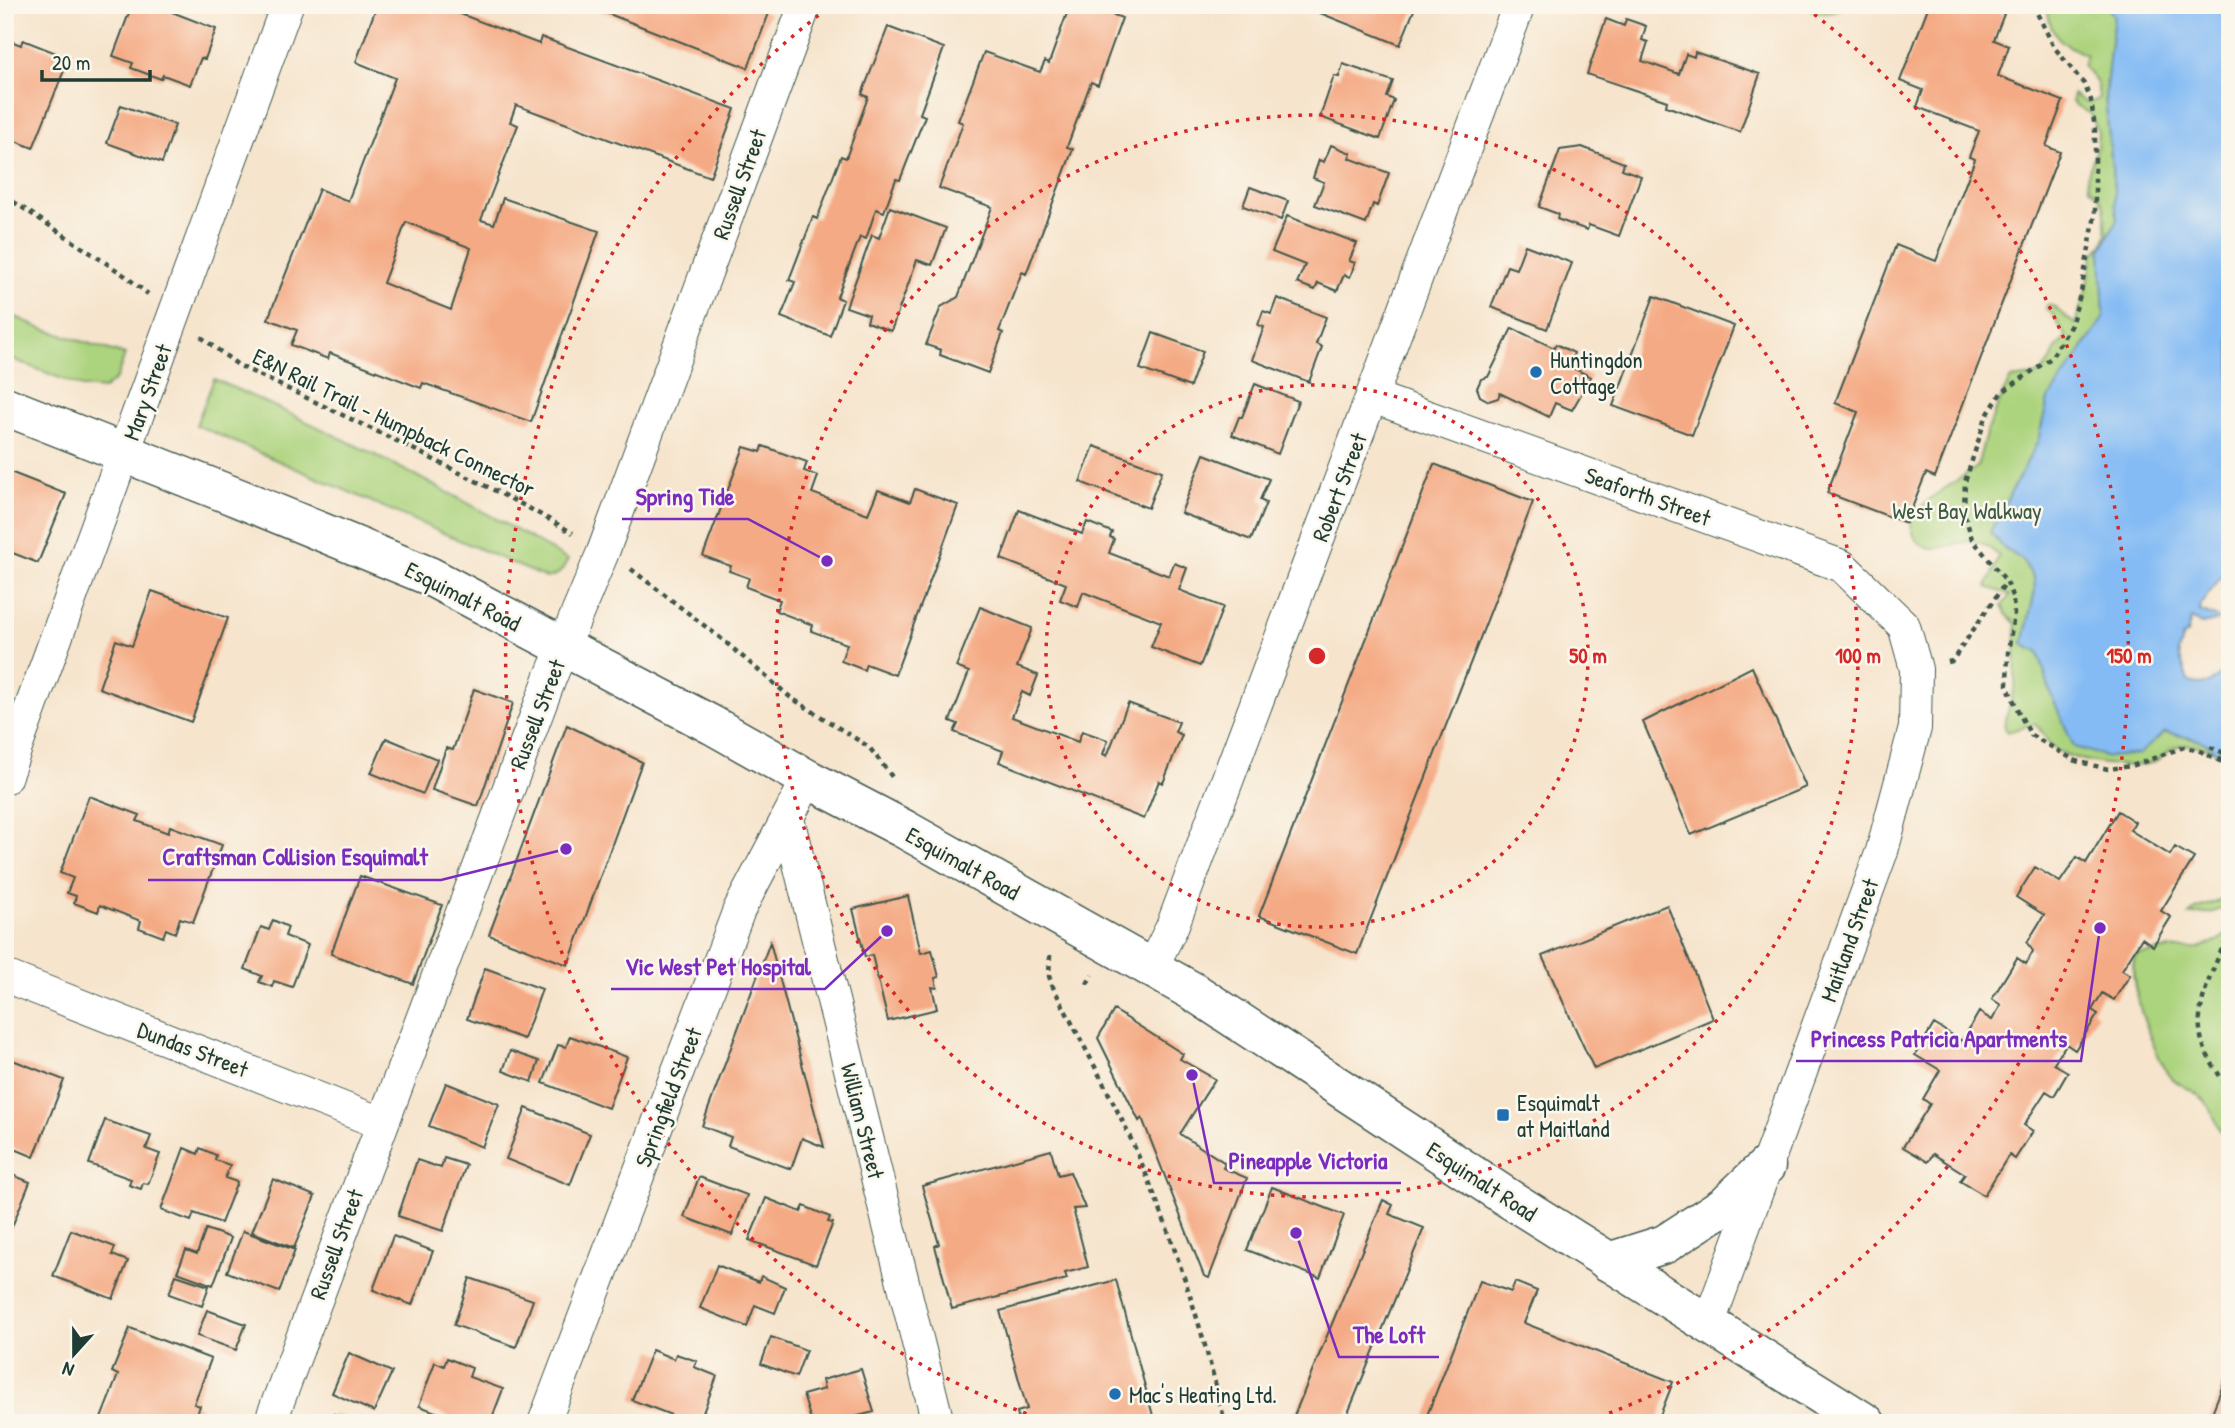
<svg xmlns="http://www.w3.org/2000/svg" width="2235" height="1428" viewBox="0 0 2235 1428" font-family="'Patrick Hand',sans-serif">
	<rect width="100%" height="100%" fill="#fbf7ec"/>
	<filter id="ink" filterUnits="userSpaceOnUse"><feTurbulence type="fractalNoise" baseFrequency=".0143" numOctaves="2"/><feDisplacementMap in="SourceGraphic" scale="14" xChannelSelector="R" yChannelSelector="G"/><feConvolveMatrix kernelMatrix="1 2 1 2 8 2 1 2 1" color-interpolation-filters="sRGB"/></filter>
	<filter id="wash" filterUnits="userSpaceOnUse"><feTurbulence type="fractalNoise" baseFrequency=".00686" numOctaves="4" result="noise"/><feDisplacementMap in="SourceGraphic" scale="28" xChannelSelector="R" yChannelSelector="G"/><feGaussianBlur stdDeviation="1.57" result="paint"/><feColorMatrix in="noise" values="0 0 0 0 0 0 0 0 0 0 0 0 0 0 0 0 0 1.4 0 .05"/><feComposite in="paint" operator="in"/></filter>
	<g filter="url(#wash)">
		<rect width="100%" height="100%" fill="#f6e4cc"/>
		<path fill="#acd37d" stroke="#668858" stroke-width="2" d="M1806 5H1849C1833 12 1820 19 1806 5Z
			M2053 5H2105L2114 15 2105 96 2117 219 2101 251 2104 318 2048 400 2038 441 1990 532 2003 547 2022 560 2034 578 2035 591 2023 644 2039 653 2061 719 2139 754 2165 732 2202 741 2217 752 2222 747 2230 754 2227 756C2213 752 2201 744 2186 745 2168 745 2167 756 2153 762 2130 771 2080 762 2058 751 2045 745 2045 730 2034 724L2007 732 2004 725 2015 686 2016 624 2006 614 2002 606 2010 595 1987 587 1999 556C1992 550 1985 543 1976 541 1955 539 1930 561 1915 537 1911 530 1910 524 1912 516L1932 497 1977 467 1987 430 2010 379 2035 376 2042 372 2052 358 2055 350 2066 337 2054 316 2046 308 2047 305 2052 306 2075 324 2088 285 2093 255 2103 244 2107 234 2104 206 2098 195 2089 187 2087 177 2097 147 2098 131 2090 114 2074 104 2072 100 2073 94C2083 101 2088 107 2099 98L2097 83 2083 66 2087 55C2066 46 2050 38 2048 12Z
			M5 312 40 328 125 355 116 379 104 389 82 387 5 356Z
			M214 379C337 434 452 491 568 560 562 572 559 575 546 578L196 425Z
			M2230 891V906L2210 913 2189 915 2196 909 2217 902Z
			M2230 931V1144C2217 1132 2216 1115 2206 1102 2196 1089 2181 1088 2171 1077 2155 1058 2124 977 2136 955L2169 949H2196L2218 941Z"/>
		<path fill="#84bbf4" stroke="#527c94" stroke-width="2" d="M2105 5H2230V565L2201 604 2200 611 2218 618V621L2201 624 2191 619 2187 634 2183 635 2178 652 2188 681C2208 690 2219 679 2230 662V754L2222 747 2217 752 2202 741 2165 732 2139 754 2108 757 2074 747 2050 692 2039 653 2023 644 2035 591 2034 578 2022 560 2003 547 1990 532 2038 441 2048 400 2104 318 2101 251 2117 219 2105 96 2114 15Z"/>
		<g id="blocks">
			<path fill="#f4aa84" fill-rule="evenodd" d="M132 5H154L216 29 205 59 201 58 190 85 163 75 161 79 131 68 133 63 113 56Z
				M377 5H437L539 44 541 37 735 109 710 177 516 105 510 122 518 125 481 220 494 224 503 198 599 231 531 422 423 383 421 388 330 353 328 359 291 345 297 330 268 319 319 189 348 201 395 78 356 62ZM406 222 471 248 451 310 383 283Z
				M586 5H750L769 13 748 68Z
				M1070 5H1088L1122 18 1098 85 1091 82 1067 147 1073 149 1026 274 1022 272 999 331 1003 333 988 373 940 355 941 350 926 345 941 307 958 297 992 207 939 188 963 123 958 121 984 52 1040 72 1045 61 1049 63Z
				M1300 5H1416L1400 45Z
				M1929 5 1946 9 1947 5H1981L2004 14 1994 40 2009 46 1998 76 2063 101 2046 146 2060 152 1935 477 1926 473 1906 523 1827 493 1858 412 1835 403 1896 245 1936 261 1975 159 1969 157 1979 131 1917 107 1923 90 1900 81Z
				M1606 19 1624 26 1626 19 1646 26 1642 40 1648 42 1642 61 1679 74 1686 54 1694 57 1695 52 1760 74 1740 132 1666 106 1667 101 1587 74Z
				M888 27 944 48 920 114 925 116 900 180 896 179 884 212 876 209 866 239 860 237 837 297 843 300 830 336 781 317 795 282 789 280 813 217 817 219 841 156 846 158 868 97 862 94Z
				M5 39 21 45 23 40 69 58 33 148 5 137Z
				M1343 64 1393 81 1387 97 1394 100 1380 139 1320 117 1334 76 1339 77Z
				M121 105 175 125 162 163 107 143Z
				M1331 145 1351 153 1349 158 1389 173 1377 206 1373 204 1366 224 1315 205 1324 182 1313 178 1319 160 1324 162Z
				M1582 147 1624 163 1622 169 1641 176 1619 236 1589 225 1587 230 1557 219 1558 214 1539 207 1560 150Z
				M1250 187 1288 201 1281 220 1243 206Z
				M890 207 946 228 932 265 917 260 891 331 867 322 869 315 846 307 872 235 879 238Z
				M1287 216 1357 243 1349 261 1355 263 1350 277 1344 275 1337 291 1318 283 1315 290 1297 283 1305 265 1272 252Z
				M1525 245 1572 263 1547 329 1491 307 1507 266 1516 269Z
				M1654 296 1734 326 1692 435 1613 406Z
				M1277 298 1326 317 1316 344 1322 347 1309 382 1252 360 1264 327 1258 325 1263 311 1271 314Z
				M1512 328 1554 348 1556 344 1574 353 1572 358 1577 360 1573 368 1591 377 1572 410 1555 403 1549 417 1500 393 1498 398 1489 401 1480 396 1477 388 1481 379 1488 377Z
				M1153 333 1203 351 1190 387 1140 369Z
				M1255 384 1298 401 1278 454 1232 435 1239 417H1242Z
				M763 446 807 462 804 471 818 476 812 493 868 514 878 490 910 502 915 489 958 505 895 675 866 664 864 670 841 661 847 644 811 631 813 625 776 611 780 600 746 587 749 578 729 571 731 566 703 556 744 447 761 452Z
				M1094 446 1162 471 1148 508 1080 482Z
				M1204 454 1269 479 1260 500 1266 503 1251 540 1181 513Z
				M1434 464 1533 502 1357 954 1259 916Z
				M5 470 66 494 38 563 5 550Z
				M1019 510 1082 534 1087 522 1112 532 1110 537 1114 539 1109 553 1169 576 1174 563 1187 568 1179 590 1223 607 1200 666 1151 647 1161 622 1083 592 1078 607 1060 600 1066 584 1001 559Z
				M152 591 228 618 191 722 99 688 116 640 132 646Z
				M980 607 1032 628 1017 667 1038 675 1030 696 1022 692 1012 717 1078 742 1082 731 1108 740 1103 754 1107 756 1128 703 1179 722 1175 732 1182 735 1163 783 1159 781 1144 819 999 762 1003 751 954 732 958 724 950 721 969 672 956 667Z
				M1752 667 1806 787 1691 835 1643 722Z
				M474 689 513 703 478 806 432 790 446 748 453 750Z
				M567 725 642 762 568 965 489 935Z
				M386 738 437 759 423 794 371 773Z
				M89 796 140 815 137 821 168 833 170 826 222 845 193 922 180 918 175 933 166 929 163 937 139 928 141 921 100 905 98 912 74 903 76 896 67 893 73 878 60 873Z
				M2118 811 2135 822 2130 830 2170 855 2175 847 2194 858 2161 911 2171 917 2153 946 2142 938 2122 970 2130 975 2114 1000 2102 993 2092 1010 2098 1014 2075 1050 2066 1044 2054 1064 2068 1072 2054 1096 2046 1091 2024 1125 2033 1131 2015 1159 2009 1155 1984 1195 1960 1181 1965 1174 1933 1154 1928 1162 1903 1147 1930 1104 1923 1099 1940 1070 1915 1055 1934 1024 1962 1041 1979 1012 1992 1020 2001 1005 1992 999 2017 958 2026 964 2033 951 2027 943 2044 915 2016 897 2035 867 2060 882 2077 857 2086 863Z
				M360 876 442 905 413 984 331 954Z
				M908 896 921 953 932 950 939 977 935 978 937 988 932 987 937 1009 888 1021 872 955 865 957 853 909Z
				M1667 905 1713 1019 1594 1069 1542 956Z
				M273 920 288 927 285 936 308 945 292 987 274 981 272 987 259 982 262 976 245 969 261 927 269 930Z
				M770 942 824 1147 802 1138 791 1169 728 1146 731 1137 702 1126Z
				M485 968 542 989 524 1039 467 1019Z
				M1114 1010 1183 1054 1180 1059 1215 1079 1180 1134 1225 1163 1223 1168 1247 1178 1209 1278 1204 1276 1142 1118 1139 1121 1098 1038Z
				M570 1036 627 1057 608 1108 543 1083 558 1045 566 1047Z
				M510 1051 539 1061 532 1082 503 1071Z
				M5 1057 64 1080 34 1157 5 1145Z
				M446 1083 499 1104 482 1147 429 1126Z
				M526 1108 590 1134 570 1185 506 1159Z
				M105 1120 151 1136 146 1149 160 1154 148 1184 143 1183 141 1189 129 1185 131 1179 89 1164Z
				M184 1148 198 1154 200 1148 216 1155 215 1160 230 1165 225 1178 237 1182 221 1223 194 1213 191 1221 161 1210Z
				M1051 1150 1058 1175 1070 1172 1085 1208 1073 1209 1088 1267 1065 1273 1067 1279 952 1309 935 1246 939 1244 922 1186Z
				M444 1158 466 1165 443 1231 398 1216 417 1160 441 1168Z
				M5 1172 30 1182 5 1244Z
				M699 1177 747 1195 732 1235 684 1217Z
				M273 1179 315 1196 294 1248 252 1232Z
				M1272 1187 1344 1215 1320 1278 1247 1250Z
				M766 1198 801 1212 804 1206 830 1217 828 1222 833 1223 816 1265 749 1240Z
				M1383 1200 1393 1205 1389 1214 1424 1228 1344 1423H1291Z
				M206 1229 231 1238 213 1285 177 1272 186 1250 197 1254Z
				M71 1230 115 1247 112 1255 128 1261 113 1299 53 1276Z
				M243 1231 295 1250 279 1292 227 1272Z
				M393 1236 433 1251 412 1305 373 1290Z
				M717 1265 759 1282 761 1276 785 1287 775 1313 755 1305 747 1327 700 1308Z
				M176 1275 209 1286 202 1306 169 1294Z
				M470 1278 533 1300 516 1347 454 1325Z
				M1116 1280 1155 1423H1019L1017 1412 1027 1409 1000 1311Z
				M1480 1281 1511 1292 1515 1282 1537 1291 1524 1323 1673 1382 1657 1423H1424Z
				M207 1310 246 1324 236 1350 197 1336Z
				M130 1328 211 1359 194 1404 200 1406 194 1423 100 1421 118 1375 112 1372Z
				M771 1337 806 1350 796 1377 761 1364Z
				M652 1350 674 1359 676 1354 697 1361 694 1367 717 1376 699 1423H692L632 1400Z
				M349 1353 392 1372 374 1412 332 1393Z
				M447 1358 472 1368 469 1377 503 1389 490 1423H466L419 1406 435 1362 444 1366Z
				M2230 1367V1423H2208Z
				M861 1369 874 1412 842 1420V1423H812L803 1395 824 1389 822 1380Z
				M334 1414 355 1423H331Z"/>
		</g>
	</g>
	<g filter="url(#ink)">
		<use href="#blocks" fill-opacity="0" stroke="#3f564b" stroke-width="2"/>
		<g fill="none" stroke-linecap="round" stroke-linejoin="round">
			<g stroke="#3f564b" stroke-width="34">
				<path id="street" d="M1373 397 1842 566 1904 626 1916 669 1915 728 1882 851 1708 1325
					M5 778 287 5
					M788 819 938 1423
					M1152 967 1172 927 1519 5
					M5 976 381 1123
					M270 1423 551 676 603 552 805 5
					M544 1423 739 910 808 779"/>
			</g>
			<g stroke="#3f564b" stroke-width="41">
				<path id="secondary" d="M5 406 241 499 429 576 712 725 808 779 904 829 1194 992 1508 1198 1866 1423
					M1608 1262 1665 1244 1725 1205 1766 1166"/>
			</g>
			<path stroke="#3f564b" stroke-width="4.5" stroke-dasharray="5 5" stroke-linecap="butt" d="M2033 5 2054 47 2084 84 2091 100 2095 129V215L2081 292 2071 325 2051 358 2001 393 1986 417 1965 482 1964 512 1972 539 2007 582 2013 599 2014 615 2008 652 2007 685 2019 713 2031 735 2076 761 2108 769 2132 766 2184 747 2198 750 2230 766
				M5 196 124 275 148 294
				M201 337 238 365 401 443 527 507 573 533
				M631 569 723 640 790 697 869 747 893 778
				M1948 662 1952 661 2006 582
				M2210 747 2224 753 2220 761
				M2230 931C2217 962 2194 1002 2201 1037 2205 1056 2219 1075 2230 1090
				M1050 955 1049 976 1052 985C1080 1039 1110 1093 1135 1148 1173 1236 1203 1329 1225 1423
				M1087 984 1092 975"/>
			<use href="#street" stroke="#fff" stroke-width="32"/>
			<use href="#secondary" stroke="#fff" stroke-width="38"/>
		</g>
	</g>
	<g fill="none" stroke="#d62828" stroke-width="3.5" stroke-dasharray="3.5 7">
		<circle cx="1317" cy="656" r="271"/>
		<circle cx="1317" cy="656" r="541"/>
		<path d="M1046 1421A812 812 0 0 1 828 8M1806 8A812 812 0 0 1 1588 1421"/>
	</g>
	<g fill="#1f6fb2" stroke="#fbf7ec" stroke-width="2.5">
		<circle cx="1536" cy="372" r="7"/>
		<rect x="1496" y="1108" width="14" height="14" rx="3.5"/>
		<circle cx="1115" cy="1394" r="7"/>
	</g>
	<g text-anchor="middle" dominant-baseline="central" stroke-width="5" stroke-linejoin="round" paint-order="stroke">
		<g font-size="23" fill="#1f3d34" stroke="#fbf7ec">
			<text transform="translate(739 184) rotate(-70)">Russell Street</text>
			<text transform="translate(147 392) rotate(-70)">Mary Street</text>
			<text transform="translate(394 422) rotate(26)">E&amp;N Rail Trail - Humpback Connector</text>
			<text transform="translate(1339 487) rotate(-69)">Robert Street</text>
			<text transform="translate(1648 496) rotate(20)">Seaforth Street</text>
			<text transform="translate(463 596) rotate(27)">Esquimalt Road</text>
			<text transform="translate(537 714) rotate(-69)">Russell Street</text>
			<text transform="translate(963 863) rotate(29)">Esquimalt Road</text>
			<text transform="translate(1849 940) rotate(-70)">Maitland Street</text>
			<text transform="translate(193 1049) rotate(21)">Dundas Street</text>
			<text transform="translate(668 1097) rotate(-69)">Springfield Street</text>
			<text transform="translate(863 1121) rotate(76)">William Street</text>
			<text transform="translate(1482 1181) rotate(33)">Esquimalt Road</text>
			<text transform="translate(336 1244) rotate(-70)">Russell Street</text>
		</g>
		<g font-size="23" fill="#1f3d34" stroke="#fbf7ec" text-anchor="start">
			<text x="1550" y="359">Huntingdon<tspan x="1550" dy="26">Cottage</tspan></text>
			<text x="1517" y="1102">Esquimalt<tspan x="1517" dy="26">at Maitland</tspan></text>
			<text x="1129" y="1394">Mac's Heating Ltd.</text>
		</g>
		<g font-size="23" fill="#3b5b43" stroke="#fbf7ec">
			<text x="1967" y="510">West Bay Walkway</text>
		</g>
	</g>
	<circle cx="1317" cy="656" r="10" fill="#d62828" stroke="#fbf7ec" stroke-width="3.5"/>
	<g font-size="21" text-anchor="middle" font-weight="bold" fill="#d62828" stroke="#fbf7ec" stroke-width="5" stroke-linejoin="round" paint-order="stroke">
		<text x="1588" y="663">50 m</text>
		<text x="1858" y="663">100 m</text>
		<text x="2129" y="663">150 m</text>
	</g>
	<path fill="none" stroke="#7b2cbf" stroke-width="2.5" d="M827 561L748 519H622M566 849L441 880H148M887 931L825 989H611M2100 928L2081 1061H1796M1192 1075L1214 1183H1401M1296 1233L1339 1357H1439"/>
	<g fill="#7b2cbf" stroke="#fbf7ec" stroke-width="2.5">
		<circle cx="827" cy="561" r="7"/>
		<circle cx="566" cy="849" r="7"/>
		<circle cx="887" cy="931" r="7"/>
		<circle cx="2100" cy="928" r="7"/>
		<circle cx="1192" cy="1075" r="7"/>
		<circle cx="1296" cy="1233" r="7"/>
	</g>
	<g font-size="24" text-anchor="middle" font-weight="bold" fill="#7b2cbf" stroke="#fbf7ec" stroke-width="5" stroke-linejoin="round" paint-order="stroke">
		<text x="685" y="505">Spring Tide</text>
		<text x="295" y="865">Craftsman Collision Esquimalt</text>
		<text x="718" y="975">Vic West Pet Hospital</text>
		<text x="1939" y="1047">Princess Patricia Apartments</text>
		<text x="1308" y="1169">Pineapple Victoria</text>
		<text x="1389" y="1343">The Loft</text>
	</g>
	<rect width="2235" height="1428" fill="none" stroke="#fbf7ec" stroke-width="28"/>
	<g transform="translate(74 1354) rotate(201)" stroke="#fbf7ec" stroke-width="5" paint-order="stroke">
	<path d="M0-5L12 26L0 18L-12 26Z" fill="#1f3d34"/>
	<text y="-10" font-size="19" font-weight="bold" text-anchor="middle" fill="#1f3d34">N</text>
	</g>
	<path d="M42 70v10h108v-10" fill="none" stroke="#1f3d34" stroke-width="3.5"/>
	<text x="52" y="70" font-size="21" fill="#1f3d34" stroke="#fbf7ec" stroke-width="5" paint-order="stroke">20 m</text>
</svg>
